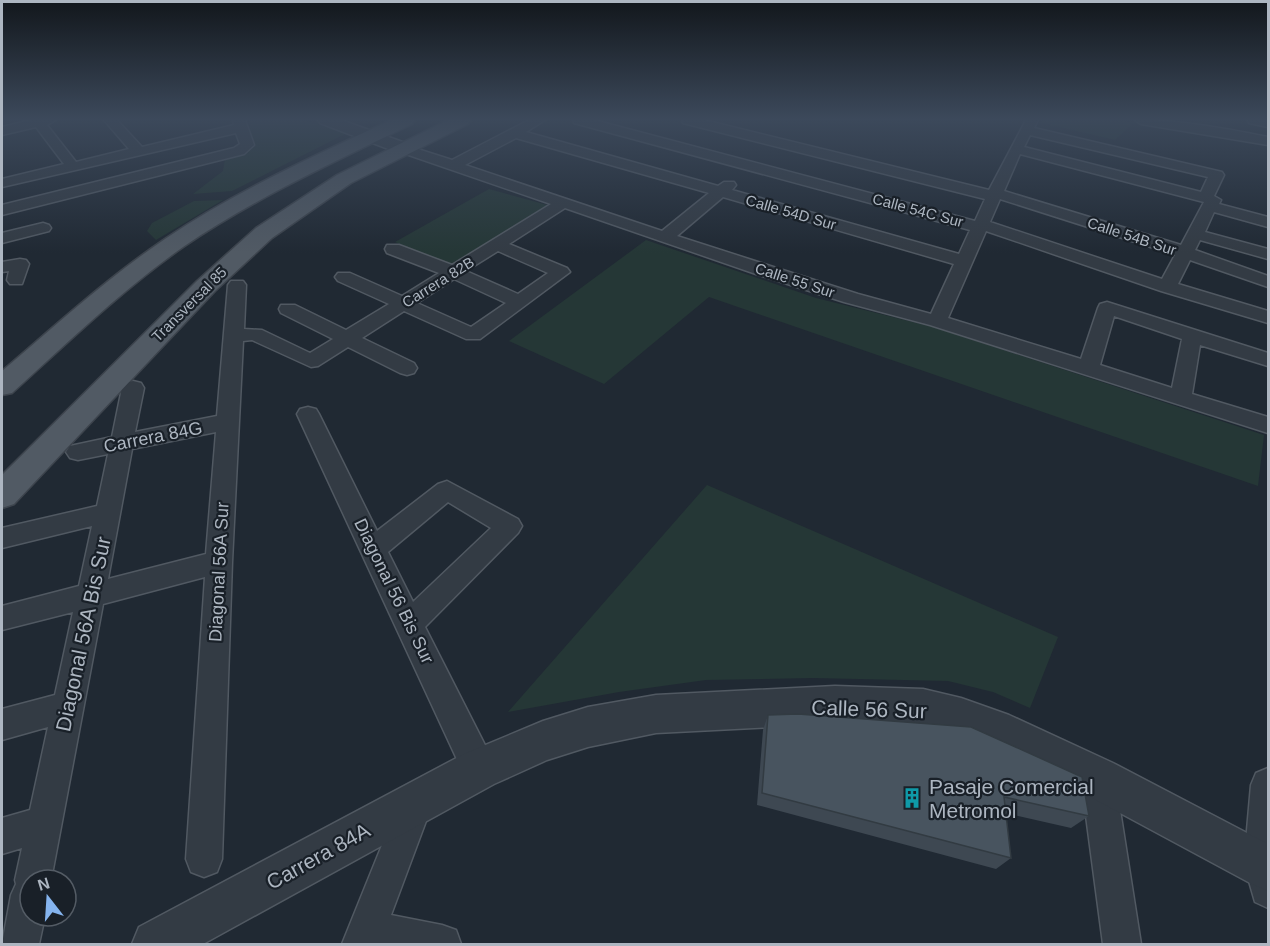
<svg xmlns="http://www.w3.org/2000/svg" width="1270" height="946" viewBox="0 0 1270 946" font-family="Arial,sans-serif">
	<rect width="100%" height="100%" fill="#202933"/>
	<path fill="#253736" d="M250 120H304L347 133 232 191 193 194 223 171 225 159 249 152Z
		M1044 120H1120L1133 123 1115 140 1042 123Z
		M489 189 551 206 454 267 395 242Z
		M223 200 156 240 147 231 152 223 194 201Z
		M646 240 816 298 933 327 1264 435 1258 486 709 297 604 384 509 341Z
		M707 485 1058 637 1030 708 993 692 948 681 813 678 706 680 619 692 508 712Z"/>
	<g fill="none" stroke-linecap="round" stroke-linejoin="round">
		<g stroke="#515962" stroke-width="3">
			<path id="minor" d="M31 120H56L47 125 76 162 129 149 104 120H117L142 147 234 125 233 120H245L254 145 244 154 2 215V205L234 148 240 144 236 133 2 187V179L64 164 36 127 2 135V127Z
				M529 120H545L526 132 718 186 724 182H734L736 185 732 190 959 254 970 230 574 123 573 120H594L975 221 985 199 683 123 682 120H704L989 190 1026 120H1038L1034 128 1222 172 1224 175 1214 196 1221 200 1219 204 1268 217V227L1214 212 1205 232 1268 249V259L1200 240 1195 250 1268 276V287L1190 260 1178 284 1268 311V323L1161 291 986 231 948 318 1081 359 1098 308 1100 304 1107 302 1268 353V366L1200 345 1192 394 1268 417V433L930 325 844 302 756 274 565 208 509 244 567 268 570 272 480 339H466L404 311 362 338 414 363 417 368 414 373 407 375 400 373 348 347 318 366 311 367 252 340 243 341 232 562 222 859 217 872 204 877 191 872 186 859 205 577 103 604 51 880H30V916H45L39 944H2L11 895 16 884 15 880 22 848 2 854V818L30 810 48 727 2 740V709L55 695 73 612 2 630V606L79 586 92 526 2 548V528L97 506 108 454 78 460 70 458 66 452 70 446 112 437 122 388 125 383 133 381 141 383 144 388 135 432 217 416 228 285 231 281H243L246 285 244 329 262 330 310 353 333 339 281 313 279 309 281 305H295L346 330 389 304 338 281 335 277 338 273H350L402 296 439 273 387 253 385 249 387 245H399L452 265 551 204 400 152 398 149 405 145 452 160ZM1030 135 1208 177 1201 192 1024 147ZM516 138 709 193 662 231 465 165ZM1020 154 1200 201 1204 202 1181 245 1004 191ZM723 197 954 264 931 314 858 294 677 236ZM1000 199 1160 250 1175 255 1162 279 990 222ZM498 251 548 273 518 294 466 271ZM454 279 506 303 471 327 417 303ZM1114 316 1182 339 1172 388 1100 365ZM216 432 206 554 108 579 132 449Z
				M1135 120C1180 120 1224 128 1268 137V145L1141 124Z
				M1248 120H1268V127L1249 123Z
				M43 223 49 225 51 228 49 231 2 243V233Z
				M20 259 26 260 29 264 22 284H10L7 280 9 271 2 272V262Z
				M308 407 316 409 319 414 377 531 438 484 447 481 518 519 522 526 518 533 425 627 491 757 496 769 491 781 479 786 467 781 297 414 300 409ZM448 502 491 528 413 602 388 552Z
				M1098 761 1110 766 1115 778 1141 944H1103L1081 778 1086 766Z
				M1268 768V908L1255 902 1244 864 1251 785 1256 773Z
				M415 788 427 793 432 805 391 915 442 925 456 930 461 944H342L403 793Z"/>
		</g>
		<g stroke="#515962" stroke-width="3">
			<path id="tertiary" d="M318 120H341L411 145 414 149 411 153H399L320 123Z
				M835 686 923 689 961 698 1009 715 1113 763 1268 844V891L1252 884 1083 793 997 750 961 736 923 727 883 724H835L656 733 588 747 547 760 494 784 203 944H132L139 927 464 754 543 721 588 707 656 695Z"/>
		</g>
		<g stroke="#3d444d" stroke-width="3">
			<path id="primary" d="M391 120H415L412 124C334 162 255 198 183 247 122 290 67 343 12 393L2 395V371C55 326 107 278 165 239 236 191 314 156 391 120Z
				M448 120H471L468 124 351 183 272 238 215 291 14 504 2 508V475L197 281 256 228 337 175Z"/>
		</g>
		<use href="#minor" fill="#333b44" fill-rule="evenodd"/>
		<use href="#tertiary" fill="#333b44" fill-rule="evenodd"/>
		<use href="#primary" fill="#515a64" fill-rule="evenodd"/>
	</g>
	<path fill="#3e4852" d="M768 715 1089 816 1071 828 1005 813 1011 858 996 869 757 805 763 730Z"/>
	<path fill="#48545f" stroke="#323b42" stroke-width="1.5" d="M798 714 971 727 1082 777 1089 816 1004 797 1011 858 762 793 768 715Z"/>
	<linearGradient id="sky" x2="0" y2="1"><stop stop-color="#12171c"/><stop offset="0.47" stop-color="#3c495b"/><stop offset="1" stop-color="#3c495b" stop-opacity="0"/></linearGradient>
	<rect width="1270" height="253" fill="url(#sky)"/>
	<defs>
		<g id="building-bare" transform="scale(1.62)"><path d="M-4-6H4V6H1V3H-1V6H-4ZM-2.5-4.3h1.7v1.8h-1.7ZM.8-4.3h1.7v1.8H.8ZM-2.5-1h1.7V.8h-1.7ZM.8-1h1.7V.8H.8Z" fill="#0f9aa8" stroke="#192028" stroke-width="2.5" paint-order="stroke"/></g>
	</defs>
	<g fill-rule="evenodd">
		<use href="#building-bare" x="912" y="798"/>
	</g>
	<g text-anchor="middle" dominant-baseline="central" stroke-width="4.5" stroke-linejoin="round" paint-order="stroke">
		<g font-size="15" fill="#adb6c1" stroke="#192028">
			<text transform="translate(918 210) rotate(15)">Calle 54C Sur</text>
			<text transform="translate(791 212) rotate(16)">Calle 54D Sur</text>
			<text transform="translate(1132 236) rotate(18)">Calle 54B Sur</text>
			<text transform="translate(795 280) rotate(18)">Calle 55 Sur</text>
			<text transform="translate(438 282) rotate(-32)">Carrera 82B</text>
			<text transform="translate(189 304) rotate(-45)">Transversal 85</text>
		</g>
		<g font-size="18" fill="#adb6c1" stroke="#192028">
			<text transform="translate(153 437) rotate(-11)">Carrera 84G</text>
			<text transform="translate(219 572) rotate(-87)">Diagonal 56A Sur</text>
			<text transform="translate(394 591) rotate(64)">Diagonal 56 Bis Sur</text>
		</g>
		<g font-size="21" fill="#adb6c1" stroke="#192028">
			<text transform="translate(83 634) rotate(-78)">Diagonal 56A Bis Sur</text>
			<text transform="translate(869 709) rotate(2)">Calle 56 Sur</text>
			<text transform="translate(318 856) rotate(-29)">Carrera 84A</text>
		</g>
		<g font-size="21" fill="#adb6c1" stroke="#192028" text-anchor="start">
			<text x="929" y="786">Pasaje Comercial<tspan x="929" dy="24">Metromol</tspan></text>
		</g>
	</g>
	<rect width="1270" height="946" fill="none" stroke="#adb6c1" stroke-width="6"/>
	<g transform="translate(48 898) rotate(343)"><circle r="28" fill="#192028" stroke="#545c65" stroke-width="1.5"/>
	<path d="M0-4.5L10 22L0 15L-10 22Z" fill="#85b4ee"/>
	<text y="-9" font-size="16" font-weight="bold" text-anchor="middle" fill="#adb6c1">N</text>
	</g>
</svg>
